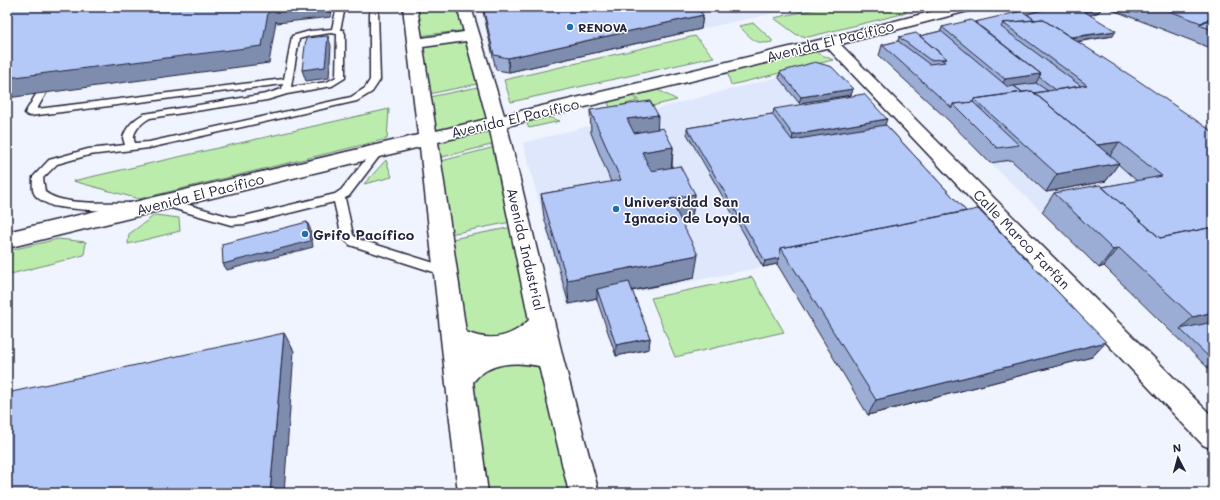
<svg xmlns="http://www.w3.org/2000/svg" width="1220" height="500" viewBox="0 0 1220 500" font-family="Mali,sans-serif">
	<rect width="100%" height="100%" fill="#f0f4fe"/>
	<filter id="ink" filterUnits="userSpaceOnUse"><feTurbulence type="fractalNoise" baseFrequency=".025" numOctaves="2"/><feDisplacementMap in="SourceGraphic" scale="8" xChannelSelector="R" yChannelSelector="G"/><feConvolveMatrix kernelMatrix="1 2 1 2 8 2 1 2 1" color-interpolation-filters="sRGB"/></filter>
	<g filter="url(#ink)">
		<path fill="#dee7fc" d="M685 7H803L701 29Z
			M814 68 830 72 860 105 763 267 567 306 523 143Z
			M1109 157 1150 192 1042 212 990 163 1011 160 1046 192 1105 181Z"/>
		<path fill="#bcecac" stroke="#6f8774" d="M414 7H461L467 30 418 36Z
			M824 7H904L906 8V13L808 37 797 35 774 18Z
			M754 23 772 40V42C756 46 750 37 739 26Z
			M469 32 482 83 424 95 417 39Z
			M695 36 714 57 511 102 504 80Z
			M807 48 833 60 731 85 726 68Z
			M649 85 677 100 644 108 630 90Z
			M483 86 494 121 430 136 425 98Z
			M632 95 637 101 610 108 608 102 611 100Z
			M389 109 387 139 139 199 73 181Z
			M548 117 560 121 529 128 526 122Z
			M494 124 499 143 434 159 431 139Z
			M499 146 516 221 445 235 434 163Z
			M386 160 392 177 364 184Z
			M155 215 179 218 180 231 128 244 129 234Z
			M518 226 583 493H480L447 240Z
			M58 239 86 242 84 255 7 275V251Z
			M752 277 784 332 675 357 651 298Z"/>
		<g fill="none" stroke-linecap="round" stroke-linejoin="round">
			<g stroke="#22223b" stroke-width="3">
				<path id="service" d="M340 7H348L344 12 340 30H343L345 34V78L332 86 287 94 267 100 150 118C141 123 130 133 135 143L149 142 351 97 365 88 370 80V11L368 7H376L378 11 380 80 372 92 357 101 149 148 89 155 57 164 43 178 45 192C62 206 106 202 129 203L133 204 135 207 133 210C120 213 68 209 53 206 48 204 41 201 37 197 31 192 33 184 33 177L49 160 88 149 125 145 123 138C126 127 134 119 144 114L266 94 282 89 283 84 30 116 27 115 25 113 38 91 41 90 46 93 37 109 284 79 292 36 310 31 332 29 336 11ZM331 33 337 34 336 77 327 82 291 87 299 39 310 36Z
					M379 147 384 150 349 196 345 198 353 235 358 239 450 268 452 271 450 274 446 276 350 245 342 237 334 202 245 224 231 225 161 205 159 202 161 199 165 198 231 217 245 216 335 194 341 190 375 148Z"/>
			</g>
			<g stroke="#22223b" stroke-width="3">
				<path id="minor" d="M830 37 835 39 1213 417V449L1203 445 825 45 822 42 825 39Z"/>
			</g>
			<g stroke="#22223b" stroke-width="3">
				<path id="secondary" d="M403 7H417L422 38 464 32 457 7H471L504 115 828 38 950 7H974L972 10 830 47 507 126 563 358 599 493H569L539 366C516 361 488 362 473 382L488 493H458L420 147 7 248V232L418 135ZM466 41 487 119 436 131 423 47ZM490 130 529 320C511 338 489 342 466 332L438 142Z"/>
			</g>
			<use href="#service" fill="#fff" fill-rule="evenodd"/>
			<use href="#minor" fill="#fff" fill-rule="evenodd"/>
			<use href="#secondary" fill="#fff" fill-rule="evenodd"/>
		</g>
		<path fill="#9badd5" stroke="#22223b" d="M482 7H696L703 15 701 29 509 72 496 70Z
			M1054 7H1102L1099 12 1090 15 1113 36 1077 42 1213 132V373L1104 266 1099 268 1042 212 1054 193 1102 187 1137 181 1118 164 1106 181 1046 192 1011 160 990 163 947 119 879 56 882 45 898 41 899 37 920 36 941 31 942 27 1027 14Z
			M1105 7H1213V49L1190 40Z
			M780 72 853 89 851 95 799 103 779 78Z
			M774 109 886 125 966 211 1106 342 1092 357 868 415 777 264 763 267 687 134V128L773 114Z
			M590 110 657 129 673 147 672 167 695 194 692 217 680 220 694 278 632 291 650 338 649 349 616 356 597 300V298L569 304 544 217 541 194 611 182 591 133Z"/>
		<path fill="#7e8dae" stroke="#22223b" d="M269 7H332L331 17 277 23 276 21 269 63 7 98V78Z
			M1088 7H1102L1099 12 1083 18Z
			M703 15 701 29 509 72 508 58Z
			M1213 16V27L1199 25 1201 23Z
			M1116 31 1113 36 1054 45 1056 40Z
			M328 36 331 46 329 78 306 81 302 70Z
			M1041 74 1033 88H1001L1005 79Z
			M853 89 851 95 799 103 801 97Z
			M658 115 657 137 626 142 627 119Z
			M887 119 883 131 791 146 793 135Z
			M1119 142 1109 157 1092 146Z
			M673 147 671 170 641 175 642 152Z
			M1119 163 1106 181 1046 192 1057 174Z
			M695 194 692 217 668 222 670 199Z
			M307 222 310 228 313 247 227 270 223 264Z
			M1119 248 1104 266 1099 268 1113 250Z
			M698 255 694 278 600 297 597 289V298L569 304 567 280Z
			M779 258 777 264 763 267 765 261Z
			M1213 312V325L1180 329 1193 317Z
			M284 333 294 351 284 493H270Z
			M650 338 649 349 616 356V345Z
			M1106 342 1092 357 868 415 876 400Z"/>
		<path fill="#b4c9f8" stroke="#22223b" d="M7 7H13L7 14Z
			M13 7H269L262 46 7 78V14Z
			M272 7H290L271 9Z
			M483 7H696L703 15 508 58 494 55Z
			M1054 7H1077L1116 31 1071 37 1042 19 1035 20 1027 14Z
			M1122 7H1141L1137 13Z
			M1159 7H1213V16L1201 23Z
			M1022 11 1035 20 1003 23 1001 27 1081 86 1056 90 1039 77 1041 74 975 22Z
			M1213 18V30L1199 25Z
			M1042 19 1136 79 1213 132V227L1160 238 1102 187 1162 176 1119 142 1097 145 1034 93 1087 85 1003 23Z
			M971 20 1041 74 1005 79 942 27Z
			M941 31 1008 87 1014 86 1022 92 974 99 973 102 953 104 952 108 882 45 898 41 929 64 945 62 941 59H947L920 36Z
			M916 33 947 59 930 60 899 37Z
			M328 36 325 67 302 70 306 38Z
			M815 62 832 67 853 89 801 97 780 72Z
			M1036 83 1048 91 1034 93 1032 91 1022 92 1014 86Z
			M1032 91 1119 163 1057 174 974 99Z
			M864 94 887 119 793 135 774 109Z
			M650 101 658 115 627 119 634 133 663 128 673 147 642 152 651 171 680 166 695 194 670 199 698 255 567 280 541 194 621 180 590 110Z
			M973 102 1019 145 997 148 953 104Z
			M772 114 792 140 886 125 966 211 781 248 779 258 765 261 687 128Z
			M1100 185 1160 238 1213 227V312L1193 317 1119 248 1113 250 1054 193Z
			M978 209 1106 342 876 400 781 248Z
			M307 222 310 241 223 264 222 244Z
			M629 282 650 338 616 345 597 289Z
			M1213 322V361L1180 329Z
			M284 333 270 493H7V393Z"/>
	</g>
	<g fill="#1f6fb2" stroke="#fff" stroke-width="1.5">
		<circle cx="570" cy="27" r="4"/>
		<circle cx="616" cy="209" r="4"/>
		<circle cx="305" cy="234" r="4"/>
	</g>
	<g text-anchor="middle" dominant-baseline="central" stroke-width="3" stroke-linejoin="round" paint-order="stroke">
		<g font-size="12" font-weight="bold" fill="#22223b" stroke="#fff" text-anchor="start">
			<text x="578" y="27">RENOVA</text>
		</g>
		<g font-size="14" fill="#22223b" stroke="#fff">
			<text transform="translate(830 41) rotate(-14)">Avenida El Pacífico</text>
			<text transform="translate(515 118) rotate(-13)">Avenida El Pacífico</text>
			<text transform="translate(200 194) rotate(-14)">Avenida El Pacífico</text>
			<text transform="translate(1022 239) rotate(46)">Calle Marco Farfán</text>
			<text transform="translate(526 249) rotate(77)">Avenida Industrial</text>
		</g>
		<g font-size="14" font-weight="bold" fill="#22223b" stroke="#fff" text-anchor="start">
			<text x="624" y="201">Universidad San<tspan x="624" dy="16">Ignacio de Loyola</tspan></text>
			<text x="313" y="234">Grifo Pacífico</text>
		</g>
	</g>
	<rect width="1220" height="500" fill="none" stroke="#fff" stroke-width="24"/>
	<rect x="12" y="12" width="1196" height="476" fill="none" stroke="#22223b" stroke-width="1.5" filter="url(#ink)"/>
	<g transform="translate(1178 458) rotate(354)" stroke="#ffffff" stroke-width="3" paint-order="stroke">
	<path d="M0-3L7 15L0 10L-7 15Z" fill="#22223b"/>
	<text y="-6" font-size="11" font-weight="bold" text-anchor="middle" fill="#22223b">N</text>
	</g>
</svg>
